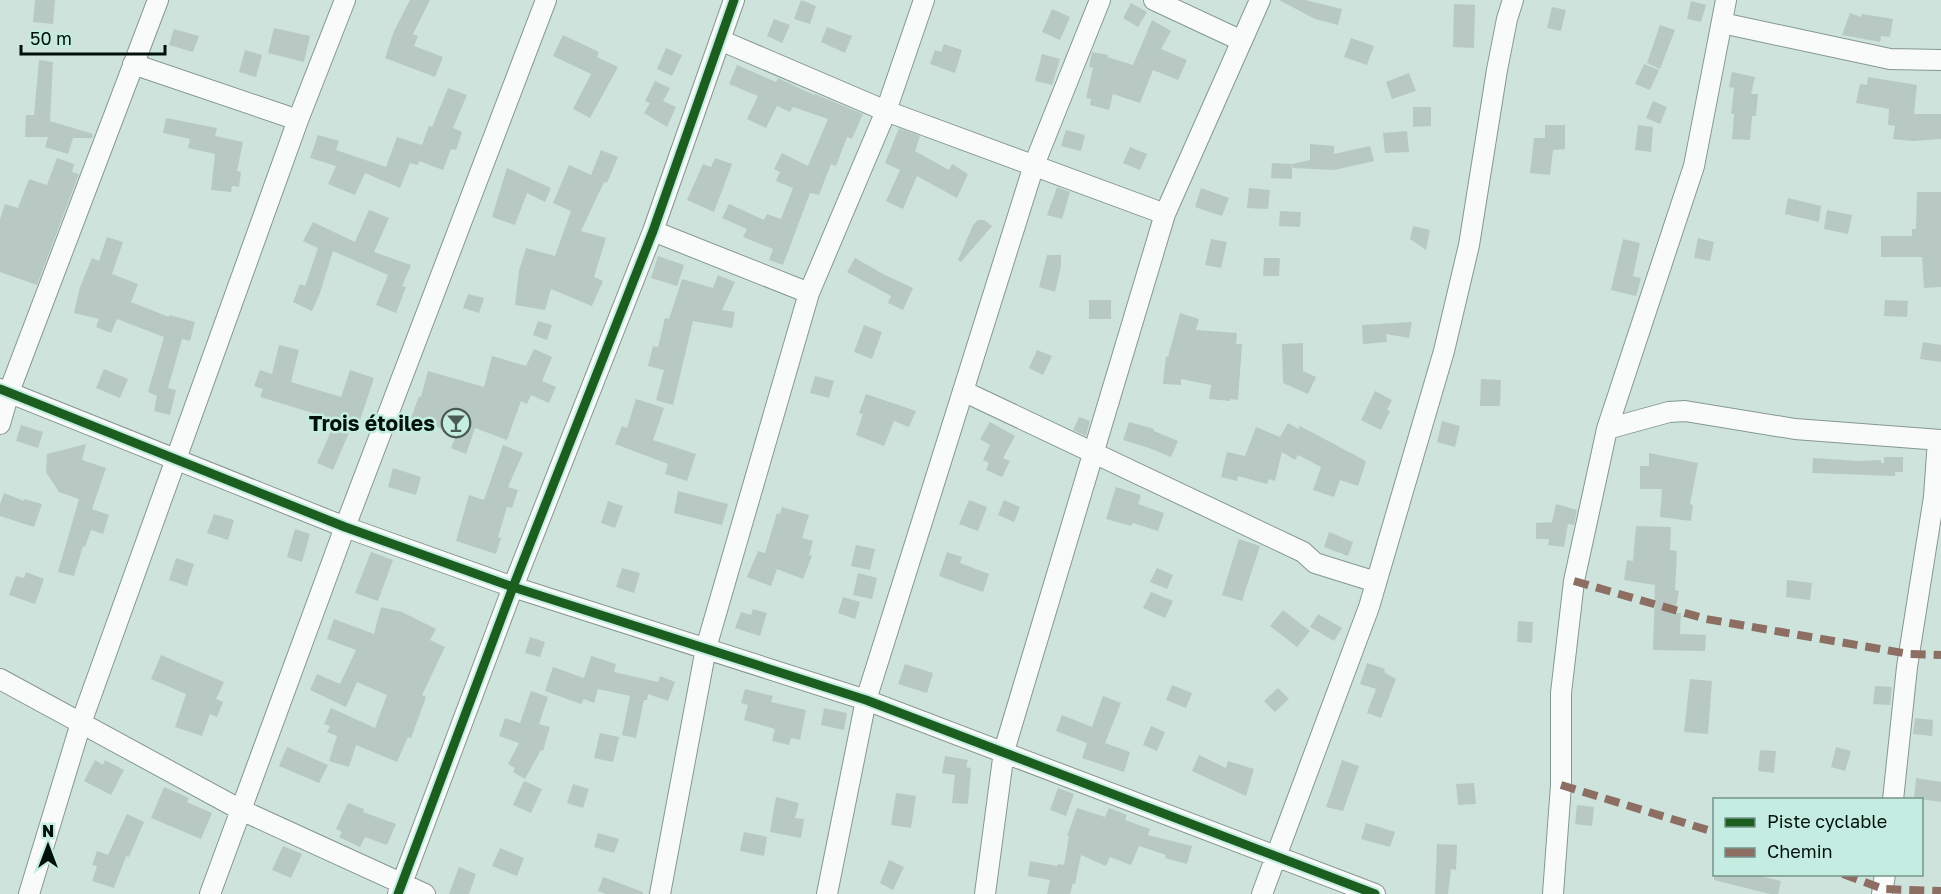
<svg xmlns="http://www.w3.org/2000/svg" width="1941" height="894" viewBox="0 0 1941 894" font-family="'Golos Text',sans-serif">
	<rect width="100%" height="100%" fill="#cde3dc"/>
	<path fill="#b8c9c3" d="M35 0H55L53 24 33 22Z
		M410 0H430L413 34 418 36 414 46 443 57 435 77 385 58 394 31Z
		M801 0 816 6 810 24 794 19Z
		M1279 0H1305L1342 9 1338 25 1315 19Z
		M1691 1 1706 5 1701 22 1687 19Z
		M1131 3 1147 12 1138 27 1123 18Z
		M1454 4 1475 5 1474 48 1453 47Z
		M1552 7 1566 10 1561 31 1547 28Z
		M1052 9 1070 17 1060 40 1042 32Z
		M1850 13 1861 17 1862 14 1893 19 1890 37 1881 36 1880 42 1842 35Z
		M774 19 790 25 782 43 767 36Z
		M1152 20 1171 31 1161 49 1187 60 1178 80 1153 70 1140 103 1113 94 1109 110 1090 105 1091 99 1086 98 1093 68 1089 67 1092 52 1108 55 1107 57 1133 65Z
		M1660 25 1675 30 1660 69 1647 63Z
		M827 27 852 36 845 53 821 42Z
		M274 28 310 36 304 62 268 53Z
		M174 29 199 36 193 52 169 45Z
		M563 35 599 52 597 57 618 67 590 118 573 109 591 74 553 56Z
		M1351 38 1374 46 1367 65 1344 57Z
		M944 44 962 50 955 73 930 64 935 50 941 52Z
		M666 48 682 55 672 76 657 69Z
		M245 50 262 55 256 77 239 72Z
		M1042 54 1060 59 1052 85 1035 81Z
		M39 60 53 62 50 121 93 134 92 138H73L68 154 45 147 48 137H25L26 115H34Z
		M1644 64 1659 70 1650 90 1635 84Z
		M737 65 776 82 778 78 814 95 815 94 863 114 852 139 847 137 836 166 831 164 819 195 810 193 783 265 769 260 773 249 743 237 747 229 722 218 729 204 764 220 767 214 781 219 793 188 776 181 780 172 774 169 782 153 808 166 828 119 793 107 790 112 777 106 766 128 747 119 758 96 729 84Z
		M1732 72 1755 77 1751 94H1758L1756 116H1752L1750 140 1732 139 1734 114H1731L1734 88 1729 87Z
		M1409 73 1416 91 1392 99 1386 82Z
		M1868 77 1917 85 1914 114H1941V139L1913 141 1893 139 1895 126 1888 125 1889 109 1856 103 1860 84 1867 85Z
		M655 81 670 88 663 101 676 107 667 127 644 113 650 103 645 101Z
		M448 88 467 95 453 128 462 132 456 150 451 149 443 170 419 161 418 165 410 163 400 188 365 173 355 195 328 184 336 166 310 158 318 135 339 141 336 150 386 167 397 137 422 145 429 126 432 127Z
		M1653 101 1667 107 1660 124 1646 118Z
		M1413 107H1431V126L1413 127Z
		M166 118 217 128 215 136 243 142 237 171 241 172 239 187 232 186 231 192 211 190 215 154 188 148 190 139 163 133Z
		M1545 125H1565V149L1553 150 1550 175 1530 173 1534 138H1545Z
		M1638 125 1653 127 1651 152 1635 150Z
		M899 128 920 136 915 151 949 170 952 164 968 174 957 198 917 176 903 209 886 201 900 170 885 163Z
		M1066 130 1085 135 1081 151 1061 146Z
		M1407 131 1409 152 1385 153 1383 133Z
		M1310 144 1334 146V154L1370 146 1374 161 1334 170 1293 168 1292 164 1310 160Z
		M1130 147 1147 154 1140 170 1123 163Z
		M601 150 618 157 607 183 604 182 581 231 606 238 594 277 603 281 592 306 551 289 545 310 515 305 519 271 526 248 555 256 571 211 553 203 569 165 591 175Z
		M57 158 74 164 72 172 79 174 37 285 0 272V219L5 204 18 208 29 179 47 185Z
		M715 158 732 164 714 212 687 200 703 164 711 167Z
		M1272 163 1292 164V179L1271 178Z
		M507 168 551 188 545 202 527 193 515 225 492 217Z
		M1057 187 1070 192 1062 219 1047 215Z
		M1201 188 1229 198 1222 216 1195 207Z
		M1249 188 1270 190 1268 209 1247 208Z
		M1917 192H1941V287L1924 288 1922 257H1881V236H1912V229H1916Z
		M1788 198 1821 206 1819 222 1785 214Z
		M369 210 389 218 374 252 411 265 402 286 406 287 396 313 376 305 388 275 333 251 320 293 312 311 293 302 300 284 305 286 318 248 303 241 313 222 355 242Z
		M1827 210 1852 215 1848 234 1824 229Z
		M1280 211 1301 212 1300 227 1279 226Z
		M978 220H984L992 226 961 262 958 260 973 225Z
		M1413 226 1430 230 1426 250 1410 239Z
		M107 237 123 242 112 274 138 284 131 302 169 317V315L195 322 190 341 182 339 168 388 176 390 170 415 154 411 157 396 148 392 164 337 117 319 111 333 96 327 99 319 74 313 80 287 92 258 99 261Z
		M1698 238 1714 242 1710 261 1694 258Z
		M1211 239 1227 242 1221 268 1205 265Z
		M1623 239 1640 243 1633 276 1641 278 1636 296 1611 290Z
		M1047 255H1061V266L1055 292 1039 287Z
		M658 256 684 265 677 286 651 278Z
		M855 258 885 275 913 288 903 310 888 303 891 296 847 272Z
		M1264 258H1280L1279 276H1263Z
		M718 275 735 282 722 310 735 312 732 328 693 321 673 405 656 400 664 370 648 366 653 346 658 347 665 318 669 319 682 279 713 288Z
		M468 294 484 298 479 313 463 308Z
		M1089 300H1111V319H1089Z
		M1885 300 1908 301 1907 317 1884 316Z
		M1180 313 1199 319 1196 330 1237 333 1236 344H1242L1238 400 1230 399V401L1209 399 1211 385 1181 379V385L1163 384 1166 356 1168 357Z
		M538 321 552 325 547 340 533 335Z
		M1412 322 1409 338 1386 334 1387 342 1363 344 1362 325Z
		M864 325 882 332 872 359 854 352Z
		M1923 342 1941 345V362L1920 359Z
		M1303 343V371L1316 377 1308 394 1283 383 1282 344Z
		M279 345 299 350 291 382 341 397 350 370 374 378 359 423 354 421 333 470 317 463 336 420 260 397 263 389 254 386 260 370 272 374Z
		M534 349 552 357 542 381 556 387 549 403 531 395 527 404 521 401 507 440 475 428 466 454 451 448 457 434 411 418 419 396 421 397 428 371 484 387 492 356 526 366Z
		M1037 350 1052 356 1043 375 1029 368Z
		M104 369 128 379 120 398 96 388Z
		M815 376 834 381 829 398 810 393Z
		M1481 379 1501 380 1500 406H1480Z
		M1375 391 1392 400 1387 410 1390 411 1381 430 1361 420Z
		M866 394 916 411 909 427 894 421 884 446 856 435 863 414 859 413Z
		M636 399 664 408 653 440 696 454 687 481 665 474 668 464 615 444 622 426 627 428Z
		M1079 417 1090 421 1086 436 1073 430Z
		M1442 421 1460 426 1455 447 1437 442Z
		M990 422 1015 436 1003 458 1010 461 1002 477 986 470 989 463 983 460 990 445 980 439Z
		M1129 422 1154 429V431L1178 441 1171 457 1149 448 1123 440Z
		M1288 423 1298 429 1300 426 1364 460 1366 462 1358 486 1340 480 1334 497 1313 490 1321 467 1298 455 1295 460 1282 452 1275 481 1269 479 1267 484 1238 476 1237 481 1221 477 1227 452 1245 456 1256 427 1280 437Z
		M21 425 43 432 38 448 16 441Z
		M86 444 82 460 106 468 92 509 109 515 103 534 91 530 85 547 83 546 74 576 58 572 79 499 59 492 46 472 47 454Z
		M503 445 523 453 508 487 518 490 512 508 507 507 498 537 501 538 496 554 456 541 469 495 484 500Z
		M1649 453 1698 463 1690 504 1693 505 1691 521 1660 517 1662 489H1640V466H1649Z
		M1884 457H1903V472H1895V476L1812 473 1813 458 1859 461 1881 460V463H1884Z
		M393 468 421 477 416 495 388 487Z
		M1116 487 1141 495 1138 504 1164 513 1158 531 1133 523 1131 526 1106 519Z
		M678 491 728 504 722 525 674 513Z
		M4 493 24 501V499L42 504 34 527 0 516V504Z
		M969 500 987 507 978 531 959 524Z
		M1004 500 1020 507 1014 522 998 515Z
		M608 501 623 506 615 528 601 523Z
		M1556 504 1577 510 1574 525 1568 524 1564 547 1548 545 1549 539H1536V523L1552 522Z
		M782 507 809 515 802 538 813 541 809 555 812 556 803 579 777 569 771 586 747 577 758 551 765 553 777 513 780 514Z
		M214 514 234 520 228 540 207 533Z
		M1636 526 1671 527 1670 550 1677 551 1675 590 1679 591 1675 613H1681L1680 634 1706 635 1705 651 1653 650 1655 585 1624 580 1627 560 1633 561Z
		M295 529 310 534 302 562 287 557Z
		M1329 532 1353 542 1348 556 1324 547Z
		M1239 539 1260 546 1242 601 1222 595Z
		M856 545 875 549 870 570 851 566Z
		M371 552 393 560 378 601 355 593Z
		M947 552 962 557 960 563 989 574 983 592 939 576Z
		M176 558 194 564 187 586 169 580Z
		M622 568 640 573 634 593 616 587Z
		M1157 568 1173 575 1167 589 1150 582Z
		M26 572 44 579 35 604 9 595 16 576 24 578Z
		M858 573 877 578 872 599 853 595Z
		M1787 580 1812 583 1810 600 1786 597Z
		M1151 592 1173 601 1165 618 1143 608Z
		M843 597 860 602 855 619 838 613Z
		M381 607 402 612 436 629 430 640 445 647 422 695 426 697 411 738 408 737 397 762 356 745 349 767 329 761 337 736 327 732 330 726 324 724 331 708 375 728 387 695 357 682 346 707 310 690 317 674 340 684 356 650 327 639 334 619 374 634Z
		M753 609 767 613 760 636 735 628 741 612 751 615Z
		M1283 610 1310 631 1297 647 1270 626Z
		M1318 614 1342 628 1334 641 1310 627Z
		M1518 621 1533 622 1532 643 1517 642Z
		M530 637 545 642 540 657 525 653Z
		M161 655 224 682 216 699 223 702 217 717 210 714 202 736 175 727 186 694 151 679Z
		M591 656 616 664 614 672 658 682 660 676 675 682 668 701 648 694 647 700H644L636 738 622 735 630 696 598 689 594 703 584 699 581 704 545 691 553 667 584 678Z
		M1367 663 1385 669 1384 672 1396 679 1381 718 1367 713 1376 689 1360 684Z
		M905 664 933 673 927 693 898 684Z
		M1690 679 1712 681 1708 734 1684 732Z
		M1172 685 1192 693 1186 708 1166 700Z
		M1875 686 1892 687 1890 705 1873 704Z
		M1278 688 1289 699 1275 712 1264 701Z
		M745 689 773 696 771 702 806 710 800 740 791 738 789 745 772 741 775 729 744 720 748 705 741 703Z
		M531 691 548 697 539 724 550 727 543 751 541 750 525 779 513 772 515 768 508 764 519 743 499 736 505 718 520 723Z
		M1103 696 1121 703 1105 743 1130 752 1124 772 1082 758 1087 743 1056 731 1062 715 1092 727Z
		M824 708 847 713 844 730 821 725Z
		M1915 718 1933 720 1932 736 1913 734Z
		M1151 726 1165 732 1157 751 1143 745Z
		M600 733 619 737 613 762 594 758Z
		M287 747 328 765 319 783 279 766Z
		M1836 747 1851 751 1845 771 1831 767Z
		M1760 750 1776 751 1774 773 1758 771Z
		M1199 755 1226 768 1228 761 1254 769 1246 796 1192 771Z
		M945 756 968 760 966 767 971 768 968 804 952 803 955 775 942 773Z
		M95 760 103 765 105 760 124 770 111 795 84 781Z
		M1342 760 1359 766 1343 811 1326 807Z
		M1916 778 1941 782V802L1914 798Z
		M524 781 542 789 531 813 513 805Z
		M1474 783 1476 804 1458 805 1456 784Z
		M573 784 589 789 583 808 567 803Z
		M164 787 189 798 187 802 212 813 201 839 151 818Z
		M1058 788 1074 794 1066 816 1050 810Z
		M896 793 916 796 911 828 891 825Z
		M776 797 799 803 795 818 804 819 801 838 770 832Z
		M348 803 364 809 363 812 396 824 387 845 365 837 360 847 339 837 342 832 336 829Z
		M1577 805 1594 807 1592 826 1575 824Z
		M1077 808 1105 817 1109 808 1127 815 1125 820 1150 829 1148 835 1192 846 1187 864 1165 858 1166 855 1139 846 1131 865 1110 857 1106 866 1081 855 1075 884 1073 883 1070 894H1047L1050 880 1028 876 1030 861 1057 866 1058 864 1064 865 1069 836H1067Z
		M127 814 144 822 129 857 126 856 114 888 92 881 97 866 92 865 97 851 108 855Z
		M1366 823 1395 832 1390 847 1361 839Z
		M744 832 767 837 764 856 740 851Z
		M598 833 619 839 614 853 594 847Z
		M1437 844 1457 845 1456 870 1451 869 1448 894H1435Z
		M283 846 302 854 291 878 272 870Z
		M500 848 524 858 517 876 492 866Z
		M889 860 904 867 893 890 880 883Z
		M459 867 476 874 469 894H449Z
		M1714 874H1752L1781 881 1778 894H1770L1714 880Z
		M603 877 643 892V894H606L598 891Z"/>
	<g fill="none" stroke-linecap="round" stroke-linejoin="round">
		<g stroke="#869792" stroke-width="22">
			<path id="street" d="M1154 0 1242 41
				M1722 23 1890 59 1941 60
				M720 40 886 111 1165 214
				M133 64 298 120
				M653 231 809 293
				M0 389 345 527 513 587 866 700 1375 894
				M963 391 1303 552 1315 563 1376 582
				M0 424 9 392 158 0
				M1607 429 1669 412 1685 411 1795 429 1941 440
				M0 679 241 810 425 894
				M1893 800 1907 667 1934 497 1938 440
				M29 894 81 723 298 120 345 0
				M210 894 345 527 546 0
				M398 894 513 587 653 231 734 0
				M660 894 706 648 809 293 886 111 924 0
				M827 894 866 700 1034 165 1100 0
				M985 894 1004 751 1165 214 1260 0
				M1262 894 1369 607 1444 351 1469 245 1497 70 1507 19 1513 0
				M1553 894 1561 785V693L1574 581 1607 429 1694 166 1726 0
				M1882 894 1885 874"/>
		</g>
		<use href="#street" stroke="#f8fbfa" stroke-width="20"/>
		<path stroke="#8d6e63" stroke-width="8" stroke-dasharray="15 8" stroke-linecap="butt" d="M1574 581 1706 619 1909 654 1941 655
			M1561 785 1714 832
			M1843 874 1883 889 1941 891"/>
		<g stroke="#c4ece0" stroke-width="13">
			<path id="cycleway" d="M0 389 345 527 513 587 866 700 1375 894
				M398 894 513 587 653 231 734 0"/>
		</g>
		<use href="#cycleway" stroke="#1b5e20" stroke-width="9"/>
	</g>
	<defs>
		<g id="bar-ring" transform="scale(1.5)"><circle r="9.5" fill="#c4ece0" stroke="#4a5a55" stroke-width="1.5"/><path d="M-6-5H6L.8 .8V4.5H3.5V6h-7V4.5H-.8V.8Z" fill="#4a5a55"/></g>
	</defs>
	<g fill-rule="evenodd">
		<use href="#bar-ring" x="456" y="423"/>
	</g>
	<g text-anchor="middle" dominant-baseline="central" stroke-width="5" stroke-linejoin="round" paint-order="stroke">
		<g font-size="21" font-weight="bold" fill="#03110d" stroke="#c4ece0" text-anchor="end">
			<text x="435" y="423">Trois étoiles</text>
		</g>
	</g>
	<rect x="1713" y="798" width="210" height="78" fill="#c4ece0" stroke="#77948c" stroke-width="1.5"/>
	<rect x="1725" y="818" width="30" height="9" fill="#1b5e20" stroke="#77948c" stroke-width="1.5"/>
	<text x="1767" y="828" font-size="18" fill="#03110d">Piste cyclable</text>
	<rect x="1725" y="848" width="30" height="9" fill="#8d6e63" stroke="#77948c" stroke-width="1.5"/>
	<text x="1767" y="858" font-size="18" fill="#03110d">Chemin</text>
	<g transform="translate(48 846)" stroke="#c4ece0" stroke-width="4.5" paint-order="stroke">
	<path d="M0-4.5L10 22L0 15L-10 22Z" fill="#03110d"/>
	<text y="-9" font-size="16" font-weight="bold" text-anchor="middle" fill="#03110d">N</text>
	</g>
	<path d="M21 45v9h144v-9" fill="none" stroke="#03110d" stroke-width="3"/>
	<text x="30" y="45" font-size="18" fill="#03110d" stroke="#c4ece0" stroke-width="4.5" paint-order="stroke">50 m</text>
</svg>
